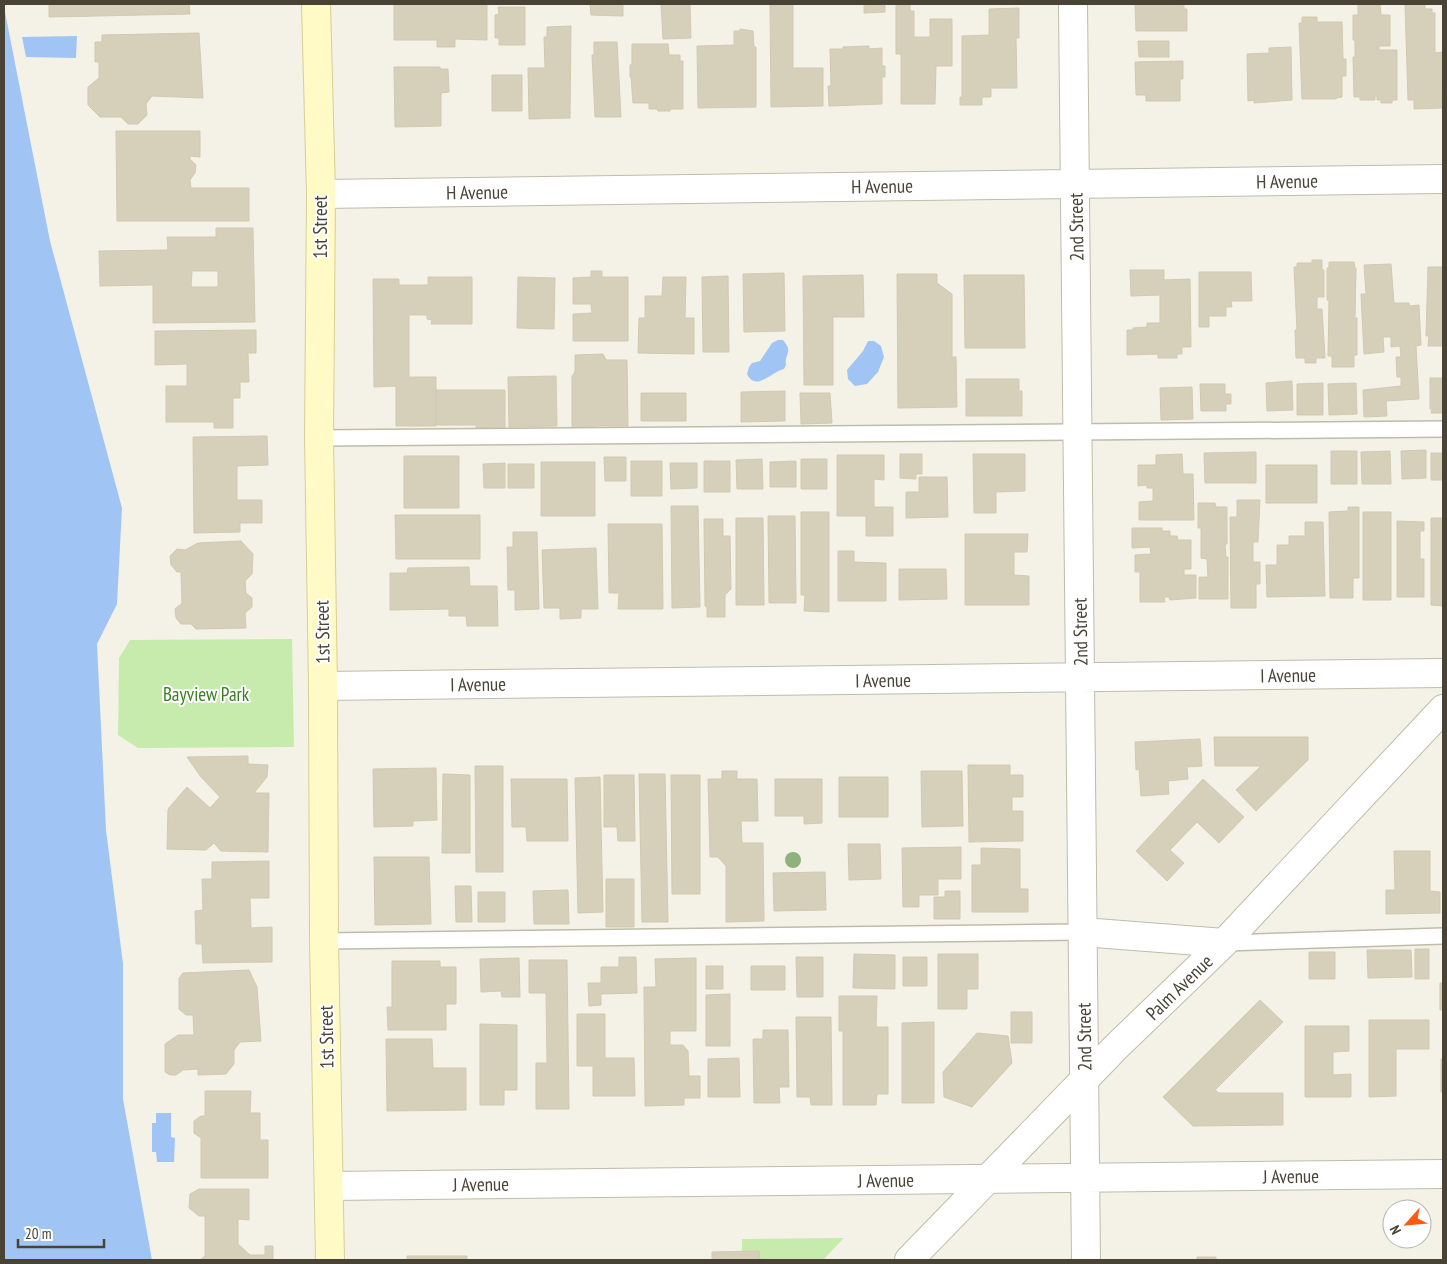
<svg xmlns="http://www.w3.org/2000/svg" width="1447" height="1264" viewBox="0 0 1447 1264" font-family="'PT Sans Narrow',sans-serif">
	<rect width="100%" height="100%" fill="#f4f2e7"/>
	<path fill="#c6ebad" d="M292 639 294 747 138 748 118 735 119 658 130 640Z
		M844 1238 823 1260H760L759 1251H742V1239Z"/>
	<path fill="#a0c5f4" d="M4 7 50 241 122 508 117 604 97 644 106 830 123 964V1099L152 1260H4Z
		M77 36 76 58 26 57 22 37Z
		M778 340H783C794 353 784 353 786 365L784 369C771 372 756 392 747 374L749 367 752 363 760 361 772 343Z
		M868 341H874L881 346 884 357 878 372 867 384 855 386 848 379 847 370 863 351Z
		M156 1113H171V1137L175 1138 174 1162H157L156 1152H152V1123H156Z"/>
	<path fill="#d6d0bb" stroke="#d2c9ae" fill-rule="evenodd" d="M49 4H189L190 14 49 17Z
		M394 4H487V40L455 39V47H437V40H394Z
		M590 4H623V16L591 15Z
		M661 4H690L691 38 663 39Z
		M770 4H793V68H823V106L771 107Z
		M828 4H885V12L864 13V4Z
		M896 4H910V11H914V37H930V19H952V66H936L935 104H901V54H896Z
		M1135 4H1184V9H1187V31H1136Z
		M1358 4H1380L1381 15H1390V46H1379V50H1397V100H1392V103H1381V100H1377V96H1375V100H1360V97H1354L1353 57H1355V40H1353V15H1358Z
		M1405 4H1425V9H1432V13H1435V53L1443 52 1442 108 1414 109V100H1408Z
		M498 7H525V45H499V38H495V15L499 14Z
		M1019 8V38H1016L1017 88H991V97H982V105H960V97H962V36L989 35V9Z
		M1302 17H1317V22H1342L1343 59H1346V76H1342V97L1336 98V99H1302L1299 23H1302Z
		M571 26 570 118 529 119 528 68H545L544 37H547V27Z
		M740 29 753 31 754 47H756V107L698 108 697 46 734 45V31H740Z
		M199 33 203 98 152 96 146 104 147 115 138 124H128L121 117H100L88 105V87L99 78V62H95V42H102V35Z
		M1138 41H1169V57H1139Z
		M594 42H617L621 117H595L592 55H594Z
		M632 44H668L669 55H680V61H683V109H670V111H658L657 109H649V103H633L631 77H630V65L632 64Z
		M869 46V49L882 48V66H885V77H882V104L829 106 828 86H831L830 49H843V47Z
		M1291 47 1292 100 1254 103V100L1248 101 1247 54 1269 53V48Z
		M1183 61V79H1180V101H1146V95H1136L1135 62Z
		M394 67H440V69H448L449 92 441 93V126L395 127Z
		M492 75H522V111H492Z
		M116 131H200V157L190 156V159L196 165 195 173 190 180 191 188H249V221H117Z
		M216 228H253L255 322 153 323V285L100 286 99 251 168 250 167 237H216ZM192 271H218V287H191Z
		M1312 260H1322V270H1324V297H1317V309H1322L1325 358H1316V363H1305V358H1296L1295 330H1297L1294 267H1297V263H1312Z
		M1329 262H1354L1355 268H1356L1355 318H1357V355H1354V367H1332V356H1328L1329 300H1327V268H1329Z
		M1391 264 1394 303H1409V306L1419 305 1421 345 1416 346 1419 399 1386 401 1387 416 1364 417 1363 390 1401 386V377H1397L1396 357H1401L1400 346 1391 347V337H1383L1384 352 1364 354 1361 294H1366L1364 265Z
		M1428 267H1443V346H1428L1429 336H1426Z
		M1130 270H1164V280L1190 279 1191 347H1182V354H1177V358H1158V354L1127 355V330H1133V328L1147 327V323H1160V295L1131 296Z
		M591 271H602V277H628V341H573V314L592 313 591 304H573V278L591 277Z
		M1199 272H1251L1252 301H1231L1232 307H1226V316H1209V327H1199Z
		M784 273 785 331 744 332 743 274Z
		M897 274H937V283L952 294V357H956L957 407 898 408Z
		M863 275 864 317H833V385H804L803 276Z
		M964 275H1024L1025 348H965Z
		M728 276 729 352H703L702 277Z
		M428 277H472V324H431L432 320 427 319V315H409V377H436V426H396V386L374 387 373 279H399V285H428Z
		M518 277 555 278 554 329 517 328Z
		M663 277H686L685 318H694V354L638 353 639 318H645V296H662Z
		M256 330V353H248L249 382H240V398H233V428H214V422H166V386H187V364L155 365V331Z
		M603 354 606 360H627L628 426H595L592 430H572V377L575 371V355Z
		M556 376 557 426 509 427 508 377Z
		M1430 378H1443V413H1431L1432 409H1430Z
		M966 379H1019V391H1022V416H966Z
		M1292 381 1293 410 1267 411 1266 383Z
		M1323 383V415H1297V384Z
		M1356 383 1357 414 1329 415 1328 384Z
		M1200 384H1225V394H1231V404H1226V411H1201Z
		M1192 387 1193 419 1161 420 1160 388Z
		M436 390H505V431H476V425H436Z
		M785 391V421L741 422V392Z
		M641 393H686V421H641Z
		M800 393H830L832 423 801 424Z
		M267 436 268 465 237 466V500H262V523H240V532L194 533 193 437Z
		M1426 450V478L1402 479 1401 451Z
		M1331 451H1357V484H1331Z
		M1390 451 1391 484H1362L1361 452Z
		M1256 452V483H1205L1204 453Z
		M1431 453H1443V480H1431Z
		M900 454H922V474H916V479L900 478Z
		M973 454H1025V491L996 492V513H974Z
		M1182 454 1183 474H1193L1194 520H1139V502L1153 501V488H1147V485L1138 486V465H1156V455Z
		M837 455H884V480L874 479V507H893V536H866V516H837Z
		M404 456H459V508H404Z
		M604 457H626V481H605Z
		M762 459 763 489H737L736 460Z
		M801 459H827V489H801Z
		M631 461H662V496H631Z
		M704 461H730V492H704Z
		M796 461V487H770V462Z
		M541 462H595V516H541Z
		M505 463V488H484L483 464Z
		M670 463H697V488L671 489Z
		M508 464H534V488H508Z
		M1266 465H1317V503H1266Z
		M919 477H947L948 517 906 518V492H919Z
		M1237 500H1260L1258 542H1253V562H1260V584H1256V608H1231L1230 517H1237Z
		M1198 503H1215L1216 507H1227V544H1225L1226 557H1228V599H1199V577H1208L1207 559 1201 558V528H1198Z
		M671 506H698L700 607 672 608Z
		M1348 507H1359V578H1353V598H1330L1329 512 1348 511Z
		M801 512H829V612L804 611 805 595H801Z
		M1363 512H1391V600H1363Z
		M395 515H480V559H396Z
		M768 516H795L796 603H769Z
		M736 518H763L764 605H736Z
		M1431 518H1443V606L1431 605Z
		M704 519H723V536H730L731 589 725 595V617H707V607L705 606Z
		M1397 521 1424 522V531H1420V559H1424V597H1397Z
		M1305 522H1323L1325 596 1267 597 1266 565H1277V545H1289V536H1305Z
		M608 524H662L663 609H618L619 593H609Z
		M1132 528H1162V531H1170V536H1177L1178 540H1191V569H1184V575H1196V598L1170 600 1169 597H1164L1165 602H1140V572H1135V555L1151 554 1150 547 1132 548Z
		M513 532H537L539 609 515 610V590H508L507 547H513Z
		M965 534H1028L1027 552H1014V575L1029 576V605H965Z
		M241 541 253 554 252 574 245 581 246 593 252 598V607L245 613 246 628 196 629 191 624H181L176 618 175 609 182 603 181 572H177L171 565 170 556 177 549 185 550 198 543Z
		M596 548 598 609H581V618L560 619V608H544L542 550Z
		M838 551H854V562L886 563V601H838Z
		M469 567 470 586H497L498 626H467L466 616H449V609L390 610V573H407L408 568Z
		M899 569H946L947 599 899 600Z
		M1214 737H1308V760L1256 811 1236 790 1261 766H1215Z
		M1200 739 1202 766 1187 767 1188 779 1168 781 1169 794 1141 796 1139 769 1136 770 1135 742Z
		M248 756V764L268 765 267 777 254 793H269L268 852 221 851 214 843 206 850 167 849 168 809 187 787 210 808 220 797 201 777 187 757Z
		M968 765H1010V775H1023V797H1012V811H1023V841L969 842Z
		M475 766H503V872H476Z
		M436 768 437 820 413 821V826L374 827 373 769Z
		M722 771H737V779H757L758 821H741L742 843H763L764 921 726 922V866L718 857H710L708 779H722Z
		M921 771H962L963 826 922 827Z
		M443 774 470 775V853H442Z
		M639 774H665L668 922H642Z
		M604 775H634L635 841H618L617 827H604Z
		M671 775H700V894H672Z
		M600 777 603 912 578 913 575 778Z
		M839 777H888V817H839Z
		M511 779H567L568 841H527L526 827H512Z
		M775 779H822V823L804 824V816H775Z
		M1203 779 1244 817 1219 843 1197 822 1170 850 1184 863 1167 881 1136 851Z
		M848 844H880L881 879 849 880Z
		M961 847V879H938V895H919V907H903L902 848Z
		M981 848 1020 849V889H1028V912H972V865H981Z
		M1394 851H1430V891L1440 892V913L1386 914V890H1395Z
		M374 857H429L431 924 375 925Z
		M269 861V898H250L251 928 272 927V962L203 963 202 944H196L195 911 203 910 202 879H212V862Z
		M825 872 826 910 774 911 773 873Z
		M606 879H634V927H606Z
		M455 886H471L472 922H456Z
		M568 890 569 924H534L533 891Z
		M945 891H960V919H934V897H945Z
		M478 892H505V922H478Z
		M1415 949H1429V979H1415Z
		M1367 950H1411L1412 977 1368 978Z
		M1309 952H1335V979H1309Z
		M854 954 895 955V989L853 988Z
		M938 954H978V989H967V1009H938Z
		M619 957H636L637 993 601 994V1005L589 1006 588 983H601V967H619Z
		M796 957H823V997H797Z
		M903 957H927V986H903Z
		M519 958 520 997H502L501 991 481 992 480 959Z
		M696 958V1031H670V1045H683L688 1051 689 1076H700V1098H684V1105L645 1106 644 987H656L655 959Z
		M529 960H567L569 1109H536V1063H547L546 993H529Z
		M392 961H440V967H456V1004H446V1030H388L387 1007H392Z
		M706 966H723V989H706Z
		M751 966H785V990H751Z
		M249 970 257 987 261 1041 240 1042 234 1050V1064L226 1074 198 1075V1069L183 1070 176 1075H170L165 1072V1044L178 1035H194L193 1015H186L179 1009V978L183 973Z
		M1440 983H1443V1010H1440Z
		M730 994V1046H706V995Z
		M839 996H877L876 1027H888V1094H877L876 1105H843V1031H839Z
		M1260 1000 1283 1022 1215 1090 1219 1093H1283V1125L1193 1126 1163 1097Z
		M1011 1012H1032V1043H1011Z
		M577 1014H605V1058H634L635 1096H593V1066H577Z
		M796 1017H831L832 1105H811L810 1097H797Z
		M1369 1020H1429V1049H1396V1096L1369 1097Z
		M934 1022V1103H902V1023Z
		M480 1024 517 1025V1090H504V1105H480Z
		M1305 1026H1349V1051L1333 1052V1075L1351 1074V1097H1305Z
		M763 1030H788L789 1087H779L780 1103H754L753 1039H763Z
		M977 1033 1008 1036 1012 1063 972 1107 944 1097 943 1072Z
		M386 1039H432L433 1068H466V1110L387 1111Z
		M739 1058 740 1097H708V1059Z
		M1441 1059H1443V1092H1441Z
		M205 1091H251L250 1113H260V1140H268V1178H201V1138L194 1133V1121L201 1116H205Z
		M199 1189H249V1220L238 1219V1244L250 1255H265V1246H273V1260H200L205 1256V1216H199L189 1208 190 1194Z
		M759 1251 760 1260H712V1252Z
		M407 1256H467V1260H407Z
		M1197 1257H1216V1260H1197Z"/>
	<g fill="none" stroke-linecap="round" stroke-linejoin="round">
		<g stroke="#c0bca9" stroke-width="18">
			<path id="service" d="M319 438 1443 429
				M324 941 1083 932
				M1225 943 1443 936"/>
		</g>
		<g stroke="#c0bca9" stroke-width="30">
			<path id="minor" d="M1073 4 1086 1260
				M321 194 1443 179
				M323 686 1443 673
				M329 1186 1443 1174"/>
		</g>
		<g stroke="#c0bca9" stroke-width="30">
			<path id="tertiary" d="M1083 932 1224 943
				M909 1260 1116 1047 1224 943 1443 709"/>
		</g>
		<g stroke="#d7cf94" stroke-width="30">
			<path id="secondary" d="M316 4 321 194 319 438 323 686 324 941 330 1260"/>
		</g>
		<use href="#service" stroke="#fff" stroke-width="15"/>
		<use href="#minor" stroke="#fff" stroke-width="28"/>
		<use href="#tertiary" stroke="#fff" stroke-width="28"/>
		<use href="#secondary" stroke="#fffac6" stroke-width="28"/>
	</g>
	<circle fill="#8db27c" cx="793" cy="860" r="8"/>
	<g text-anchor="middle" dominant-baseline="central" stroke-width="4" stroke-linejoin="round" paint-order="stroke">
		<g font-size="19" fill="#484335" stroke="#fff">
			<text transform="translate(1287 181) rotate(-1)">H Avenue</text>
			<text transform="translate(882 186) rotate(-1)">H Avenue</text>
			<text transform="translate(477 192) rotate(-1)">H Avenue</text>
			<text transform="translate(320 227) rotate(-90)">1st Street</text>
			<text transform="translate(1076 227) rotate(-91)">2nd Street</text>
			<text transform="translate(322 632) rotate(-91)">1st Street</text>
			<text transform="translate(1080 632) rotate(-91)">2nd Street</text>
			<text transform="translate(1288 675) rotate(-1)">I Avenue</text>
			<text transform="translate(883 680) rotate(-1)">I Avenue</text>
			<text transform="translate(478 684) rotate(-1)">I Avenue</text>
			<text transform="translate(1179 987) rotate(-44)">Palm Avenue</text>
			<text transform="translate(326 1037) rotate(-91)">1st Street</text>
			<text transform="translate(1084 1037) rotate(-91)">2nd Street</text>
			<text transform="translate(1291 1176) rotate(-1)">J Avenue</text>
			<text transform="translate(886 1180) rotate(-1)">J Avenue</text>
			<text transform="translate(481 1184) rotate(-1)">J Avenue</text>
		</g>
		<g font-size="19" fill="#397d25" stroke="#fff">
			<text x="206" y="694">Bayview Park</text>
		</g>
	</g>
	<rect width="1447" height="1264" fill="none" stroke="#484335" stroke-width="10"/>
	<g transform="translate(1407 1224) rotate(243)"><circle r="24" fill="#ffffff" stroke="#b6b4ae"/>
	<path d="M0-4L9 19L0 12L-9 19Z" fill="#ff5a13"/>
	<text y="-8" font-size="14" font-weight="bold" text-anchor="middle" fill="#484335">N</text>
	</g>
	<path d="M18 1239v8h86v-8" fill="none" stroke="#484335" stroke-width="2.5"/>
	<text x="25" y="1239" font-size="15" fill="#484335" stroke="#ffffff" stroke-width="4" paint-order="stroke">20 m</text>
</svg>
